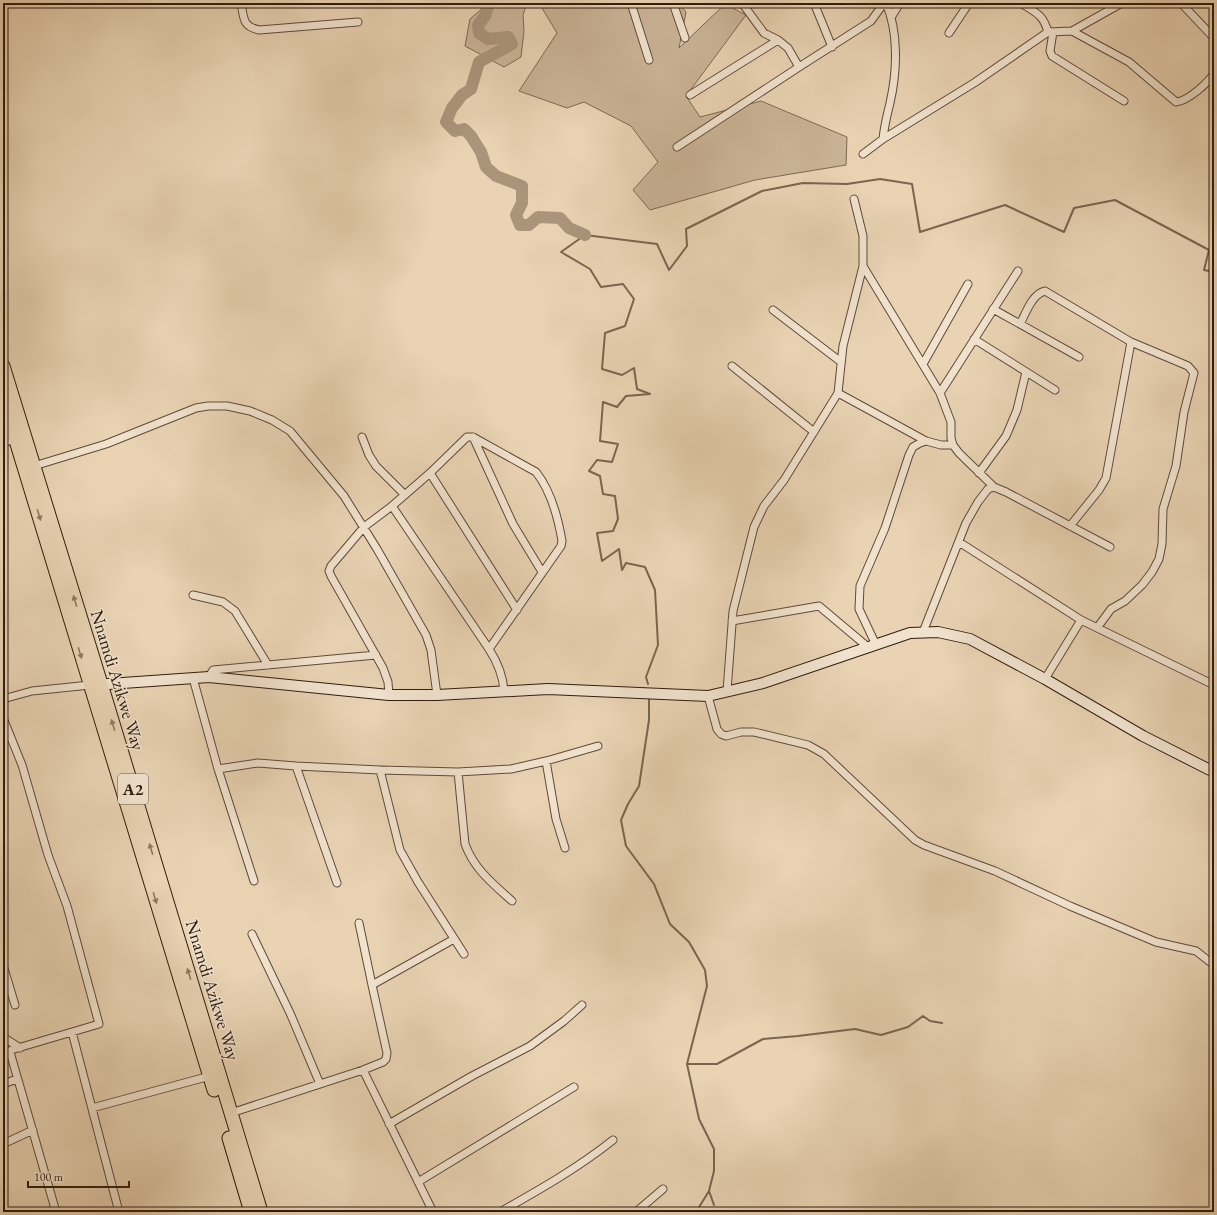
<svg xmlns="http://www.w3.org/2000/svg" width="1217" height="1215" viewBox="0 0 1217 1215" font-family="'EB Garamond',serif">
	<rect width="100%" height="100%" fill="#e9d3b3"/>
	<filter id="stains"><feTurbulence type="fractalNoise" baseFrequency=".005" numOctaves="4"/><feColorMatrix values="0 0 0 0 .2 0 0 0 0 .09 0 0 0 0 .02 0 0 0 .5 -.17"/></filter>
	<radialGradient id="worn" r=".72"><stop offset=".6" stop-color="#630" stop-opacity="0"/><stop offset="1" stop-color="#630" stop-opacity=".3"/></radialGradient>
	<path fill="#cab497" stroke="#7e6852" d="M484 3H527L523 15 524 31 521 57 504 67 465 46 470 19 485 6Z
		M539 3H678L686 12 679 48 725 4 746 15 686 96 700 117 761 101 847 137 846 165 755 180 650 210 633 190 658 162 631 126 584 102 567 108 519 91 557 33Z"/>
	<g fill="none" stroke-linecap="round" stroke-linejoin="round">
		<path stroke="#7a654f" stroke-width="2" d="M648 684 646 677 658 645 655 590 645 567 626 563 622 570 619 549 602 561 597 533 613 531 618 519 615 496 603 494 600 476 589 471 597 460 612 462 618 444 600 441 603 402 617 407 626 396 650 394 637 389 634 368 622 375 602 369 605 333 625 326 634 299 623 284 601 287 590 269 561 252 585 235 657 244 669 270 687 246 686 229 762 191 803 183 847 184 880 179 912 184 920 232 1005 205 1064 232 1074 208 1115 200 1209 250 1204 270 1214 272
			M649 699V720L639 786 628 804 621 820 626 846 654 884 670 924 689 942 705 970 707 986 687 1064 699 1119 714 1149V1171L709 1191 714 1205
			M687 1064H717L763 1039 798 1036 855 1029 881 1035 908 1027 923 1016 930 1021 942 1023
			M696 1212 709 1191"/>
		<path stroke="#aa957b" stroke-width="12" d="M489 3 485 16 478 25 479 33 488 39 508 37 512 44 479 62 471 89 462 95 452 108 446 122 455 131 464 129 471 136 481 152 486 167 496 176 522 186V203L516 215 520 225H529L538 217 560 218 569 228 585 235"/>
		<g stroke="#5f4a37" stroke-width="9">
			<path id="street" d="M241 3C244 18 242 26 259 30L358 22
				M631 3 649 60
				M673 3 685 38
				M742 3 764 33 778 40 788 48 799 67 871 21 884 3
				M814 3 832 47
				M1021 3C1036 13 1043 14 1048 32
				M1181 3 1214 38
				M892 16 900 3
				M1072 31 1122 3
				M1053 32 1050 51 1052 56 1124 101
				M949 33 969 3
				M690 95 778 40
				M883 139 974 83 1048 32 1072 31 1129 62 1176 102C1188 101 1208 83 1214 73
				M677 147 799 67
				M863 154 883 139C884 127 887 115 890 103 897 72 899 33 886 3
				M863 266 940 393 951 422V438L953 445 959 453 994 487 1006 492 1110 547
				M993 309 1079 357
				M773 310 841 362
				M1020 324C1026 313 1032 294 1045 291L1131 342
				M974 339 1055 390
				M923 364 968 284
				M732 366 814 432
				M838 393 926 441
				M940 393 1018 271
				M362 437 369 455 376 466 405 495
				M473 437 513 524 542 572
				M3 444 17 436
				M34 466 106 444 196 408 208 406H227L250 411 272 420 290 431 344 496 377 549 426 635 431 650 437 695
				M430 473 517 610
				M979 473 1006 436 1017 410 1026 372
				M392 506 489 649C498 663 503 675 504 691
				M1070 526 1099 490 1106 478 1131 342 1188 366 1194 373 1184 412 1176 466 1163 509 1162 544 1159 559 1152 572 1142 585 1125 601 1111 609 1097 628
				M959 542 1081 620 1214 685
				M193 595 223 602 235 611 268 665
				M732 621 819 606 869 648
				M923 632 966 523 978 502 988 489 994 487
				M876 645 859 609 860 586 885 528 909 455 913 447 920 443 926 441 941 445H953
				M209 677 213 670 376 655
				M193 678 218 769 254 881
				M1045 679 1081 620
				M727 691 733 611 754 527 764 506 784 480 838 393 843 346 863 266V236L854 199
				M389 695 388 682 383 668 331 576 329 571 331 566 364 527 392 506 430 473 467 437H473L536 472C551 491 558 517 562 541L561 546 489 649
				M708 696 717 729 721 734 726 736 741 732H754L808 745 824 754 915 840 924 845 995 871 1070 906 1156 942 1196 951 1214 965
				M3 699 32 691 90 685
				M3 718 22 765 48 855 67 906 99 1024 72 1032
				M546 761 556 819 565 848
				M296 766 380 770 458 772 511 769 546 761 598 746
				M218 769 258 763 296 766 337 883
				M380 770 400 850 418 882 464 954
				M458 772 465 844C474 869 493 884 512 901
				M252 934 290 1013 320 1084
				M3 965 15 1005
				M372 985 454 939
				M3 1037 20 1048
				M363 1070 433 1212
				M3 1084 17 1079
				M92 1108 210 1076
				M231 1113 363 1070 383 1062 386 1059 387 1053 372 985 359 923
				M389 1124 472 1076 530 1046 564 1021 582 1005
				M3 1144 33 1130
				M418 1182 574 1087
				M56 1212 10 1052 11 1050 72 1032 119 1212
				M500 1212C539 1190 578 1168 613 1140
				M636 1212 663 1189"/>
		</g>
		<g stroke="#311c0e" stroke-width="12">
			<path id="secondary" d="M94 685 209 677 389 695H437L548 689 708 696 763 683 910 633 938 632 970 639 1045 679 1143 736 1214 772"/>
		</g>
		<g stroke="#311c0e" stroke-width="15">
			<path id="highway" d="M3 366 101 684 261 1212
				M3 398 214 1090
				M229 1138 251 1212"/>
		</g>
		<use href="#street" stroke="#f1e2ce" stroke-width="7"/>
		<use href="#secondary" stroke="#f1e2ce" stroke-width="10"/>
		<use href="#highway" stroke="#e9d3b3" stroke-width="13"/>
	</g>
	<defs><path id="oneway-solid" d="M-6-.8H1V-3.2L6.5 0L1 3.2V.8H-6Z"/></defs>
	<g fill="#8d7860">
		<use href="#oneway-solid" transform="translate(39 515) rotate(73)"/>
		<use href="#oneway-solid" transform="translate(75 601) rotate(-107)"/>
		<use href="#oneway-solid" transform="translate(80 653) rotate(73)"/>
		<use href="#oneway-solid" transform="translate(113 725) rotate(-107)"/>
		<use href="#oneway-solid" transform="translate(151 849) rotate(-107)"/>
		<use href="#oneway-solid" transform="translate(155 898) rotate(73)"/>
		<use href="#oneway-solid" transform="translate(189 974) rotate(-107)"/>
	</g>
	<g text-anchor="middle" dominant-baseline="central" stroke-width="3" stroke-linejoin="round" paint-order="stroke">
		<rect fill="#f1e2ce" stroke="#6b5748" stroke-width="1" x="118" y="774" width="30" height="30" rx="3"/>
		<g font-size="17" font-weight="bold" fill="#311c0e">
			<text x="133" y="789">A2</text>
		</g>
		<g font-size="18" fill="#311c0e" stroke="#f1e2ce">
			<text transform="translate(118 680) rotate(73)">Nnamdi Azikwe Way</text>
			<text transform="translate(213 990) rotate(73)">Nnamdi Azikwe Way</text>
		</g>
	</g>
	<rect width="1217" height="1215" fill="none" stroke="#e9d3b3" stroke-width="16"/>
	<rect x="4" y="4" width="1209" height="1207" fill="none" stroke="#311c0e" stroke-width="2"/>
	<rect x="8" y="8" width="1201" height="1199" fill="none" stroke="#311c0e"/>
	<path d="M28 1181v6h101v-6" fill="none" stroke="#311c0e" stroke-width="2"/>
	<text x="34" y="1181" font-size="12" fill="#311c0e" stroke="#f1e2ce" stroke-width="3" paint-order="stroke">100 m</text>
	<rect width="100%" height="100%" filter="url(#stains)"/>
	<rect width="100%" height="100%" fill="url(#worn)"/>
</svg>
